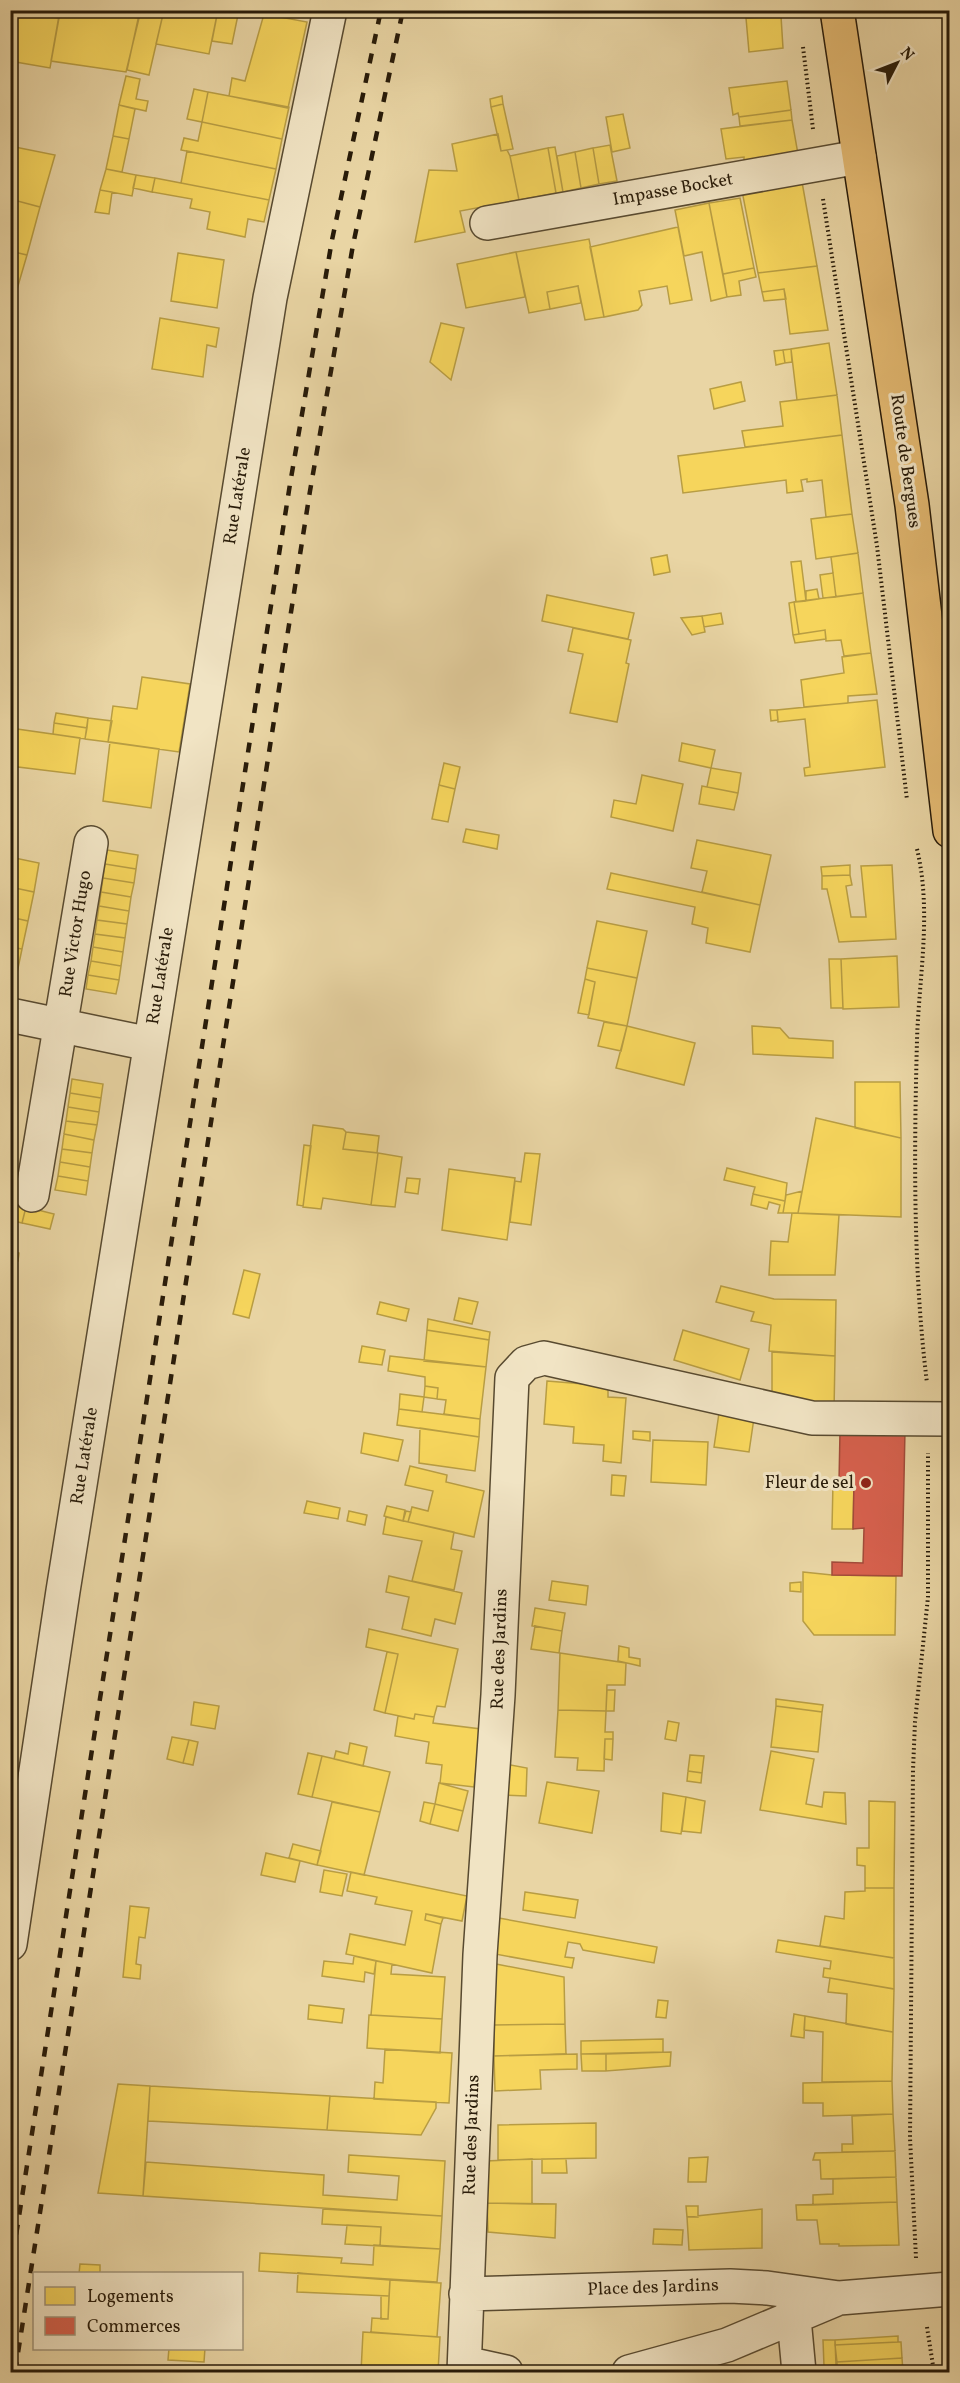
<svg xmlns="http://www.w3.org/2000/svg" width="960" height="2383" viewBox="0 0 960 2383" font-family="Vollkorn,serif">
	<rect width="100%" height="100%" fill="#e9d5a4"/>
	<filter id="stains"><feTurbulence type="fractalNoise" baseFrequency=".00333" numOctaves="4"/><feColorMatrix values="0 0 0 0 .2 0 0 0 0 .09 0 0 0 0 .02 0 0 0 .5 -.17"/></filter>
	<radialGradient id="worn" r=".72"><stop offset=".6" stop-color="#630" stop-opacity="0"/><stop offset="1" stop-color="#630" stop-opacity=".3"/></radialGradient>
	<path fill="#f6d55c" stroke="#b89d43" stroke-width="1.5" d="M60 10H91L139 18 126 72 51 61Z
		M140 10H164L149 75 127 70Z
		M164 10H218L209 54 156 44Z
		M218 10H239L232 44 212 41Z
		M745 10H781V16L746 18Z
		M10 11 59 18 50 68 10 61Z
		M264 14 307 22 288 108 229 96 232 78 245 81Z
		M781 16 783 48 749 52 746 18Z
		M126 76 140 79 136 99 148 101 146 111 119 105Z
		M787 81 791 110 739 117 738 113 733 115 729 88Z
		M194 89 208 92 202 122 187 119Z
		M208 92 289 107 282 139 202 122Z
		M502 96 503 104 491 107 490 99Z
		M503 104 513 149 501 151 491 107Z
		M119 105 135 109 129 139 113 136Z
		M791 110 792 120 740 126 739 117Z
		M623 114 630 148 612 152 606 117Z
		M792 120 798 154 744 161V157L726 159 721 129Z
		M202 122 282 139 276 169 181 150 184 138 198 141Z
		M498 134 501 151 507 150 510 156 519 200 460 211 465 232 415 242 429 170 457 171 452 144Z
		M113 136 129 139 122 172 106 169Z
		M610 145 617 181 599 184 593 148Z
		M10 146 55 155 40 207 10 199Z
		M555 147 563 192 556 193 548 148Z
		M548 148 556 193 519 200 510 156Z
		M593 148 599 184 581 188 575 152Z
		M187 151 276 169 269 200 181 183Z
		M575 152 581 188 563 192 557 156Z
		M106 169 136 175 132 196 100 190Z
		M136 175 155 178 152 192 133 188Z
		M155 178 269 200 264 222 248 219 245 237 207 229 210 212 190 208 192 199 152 192Z
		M802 182 817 266 758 273 742 191Z
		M100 190 112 192 109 214 95 212Z
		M740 198 754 268 723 274 709 203Z
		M10 199 40 207 27 255 10 251Z
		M709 203 727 297 711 301 702 252 684 256 675 210Z
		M678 227 692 300 670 304 667 286 639 291 642 305 638 310 604 317 590 247Z
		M589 239 604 317 585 320 578 286 547 292 550 309 529 313 516 252Z
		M10 251 27 255 13 303 10 302Z
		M516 252 525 297 466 308 457 264Z
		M178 253 224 260 217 308 171 301Z
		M817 266 828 330 790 334 784 289 762 292 758 273Z
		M754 268 756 277 739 281 741 295 727 297 723 274Z
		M578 286 581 303 550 309 547 292Z
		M784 289 786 299 764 301 762 292Z
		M160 318 219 328 216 347 207 345 203 377 152 369Z
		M441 323 464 328 451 380 430 362Z
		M829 343 837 395 797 400 791 349Z
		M791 349 792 362 785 363 783 350Z
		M783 350 785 363 776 365 774 351Z
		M741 382 745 401 714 409 710 389Z
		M837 395 842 435 745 447 742 431 783 426 780 402Z
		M842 435 852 514 826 517 822 480 807 482V479L801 480 803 491 787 493 786 480 683 493 678 456Z
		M852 514 858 553 816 559 811 519Z
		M858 553 863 593 836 597 831 557Z
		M667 555 670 572 654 575 651 558Z
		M801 561 806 601 796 602 791 562Z
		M833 573 836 597 823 598 820 575Z
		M817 589 819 599 806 601V591Z
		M863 593 871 653 844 656 841 640 826 641 825 630 799 634 794 602Z
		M547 595 634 613 628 639 542 621Z
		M794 602 799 634 793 635 789 603Z
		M721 613 723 624 704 627 702 616Z
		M702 616 705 632 692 635 681 618Z
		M573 628 631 640 626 663 629 664 617 722 570 713 583 654 568 651Z
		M825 630 826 639 795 643 793 635Z
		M871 653 877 694 848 696V703L804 707 801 680 844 673 842 657Z
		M142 677 190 684 179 752 108 742 113 706 137 709Z
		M877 700 885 767 805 776 804 768 810 767 805 719 778 722 777 710Z
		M770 710H777L778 720 771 721Z
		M56 713 88 718 87 728 54 723Z
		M88 718 112 721 108 742 85 739Z
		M54 723 87 728 85 739 53 734Z
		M10 728 80 738 75 774 10 766Z
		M110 742 159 749 151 808 103 801Z
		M682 743 715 750 711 768 679 761Z
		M444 763 460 767 455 789 439 785Z
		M711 768 741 773 738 793 707 787Z
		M642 775 683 784 673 831 611 817 614 800 636 804Z
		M439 785 455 789 448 822 432 819Z
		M702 786 738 793 734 810 699 804Z
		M466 829 499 835 497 849 463 842Z
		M697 840 771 855 760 905 702 892 707 871 691 868Z
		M107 850 138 855 136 869 105 864Z
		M10 857 39 863 34 892 10 887Z
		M105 864 136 869 134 883 103 878Z
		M850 865V875L822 876 821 867Z
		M892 865 896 939 839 942 827 889H822V876L850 875 852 885 846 886 851 917H866L861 866Z
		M611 873 760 905 750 952 706 943 708 928 692 924 695 907 607 889Z
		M103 878 134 883 131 897 101 892Z
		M10 887 34 892 28 921 10 917Z
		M101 892 131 897 129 911 99 906Z
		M99 906 129 911 127 924 97 920Z
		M10 917 28 921 22 949 10 947Z
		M97 920 127 924 125 938 95 934Z
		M597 921 647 931 637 978 587 968Z
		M95 934 125 938 123 952 93 947Z
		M10 947 22 949 16 978 10 977Z
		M93 947 123 952 121 966 91 961Z
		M897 956 899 1007 843 1009 841 959Z
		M829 959H841L843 1008H831Z
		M91 961 121 966 119 980 88 975Z
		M587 968 637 978 627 1026 588 1018 595 982 585 979Z
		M88 975 119 980 116 994 86 989Z
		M585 979 595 982 589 1015 578 1013Z
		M604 1022 627 1026 621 1051 598 1046Z
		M627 1026 695 1043 684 1085 616 1068Z
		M752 1026 780 1028 789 1038 833 1041V1058L753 1054Z
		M72 1079 103 1084 101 1098 70 1093Z
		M855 1082H900L901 1138 855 1128Z
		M70 1093 101 1098 99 1112 68 1107Z
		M68 1107 99 1112 97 1125 66 1121Z
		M816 1118 901 1138V1217L798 1213Z
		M66 1121 97 1125 94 1140 64 1134Z
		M313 1125 343 1129 346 1132 343 1149 378 1153 371 1205 323 1198 321 1209 303 1207Z
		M346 1132 379 1136 377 1153 343 1149Z
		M64 1134 94 1140 92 1153 62 1149Z
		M304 1145 311 1146 303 1206 297 1205Z
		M62 1149 92 1153 90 1167 60 1162Z
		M378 1153 402 1157 395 1207 371 1205Z
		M525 1153 540 1154 531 1225 510 1222 515 1181 521 1182Z
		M60 1162 90 1167 88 1181 58 1176Z
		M727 1168 787 1183 785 1201 753 1194 755 1187 724 1180Z
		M449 1169 515 1178 507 1240 442 1230Z
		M58 1176 88 1181 86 1195 55 1190Z
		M407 1178 420 1179 418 1194 405 1192Z
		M802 1191 798 1213H783L786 1195Z
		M753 1194 785 1201 783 1213H778L780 1205 769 1202 767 1209 751 1205Z
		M10 1203 26 1207 22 1223 10 1220Z
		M26 1207 54 1214 50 1229 22 1223Z
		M792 1213 839 1215 835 1275H769L771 1241 788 1242Z
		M10 1251 19 1253 18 1261 10 1260Z
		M244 1270 260 1274 249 1318 233 1314Z
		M721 1286 774 1299 836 1300 835 1356 769 1351 771 1325 751 1321 754 1312 716 1302Z
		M459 1298 478 1302 472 1324 454 1320Z
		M380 1302 409 1309 406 1321 377 1314Z
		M428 1319 490 1332 489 1340 427 1330Z
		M427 1330 489 1340 486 1367 424 1361Z
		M683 1330 749 1349 740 1380 674 1360Z
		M362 1346 385 1350 382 1365 359 1362Z
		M772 1352 835 1356 834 1411 772 1399Z
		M390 1356 486 1367 480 1419 444 1414 446 1400 437 1399 438 1388 425 1386V1377L388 1371Z
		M547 1381 608 1386V1397L626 1398 621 1463 603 1461 604 1445 573 1443 574 1427 544 1424Z
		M425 1386 438 1388 437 1399 424 1397Z
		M400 1394 424 1397 422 1412 399 1409Z
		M399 1409 480 1419 479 1437 397 1425Z
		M719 1413 754 1418 749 1452 714 1447Z
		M420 1428 479 1437 475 1471 419 1463Z
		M633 1431 650 1432V1441L633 1439Z
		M364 1433 403 1440 398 1461 361 1453Z
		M653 1440 708 1442 706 1485 651 1482Z
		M410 1466 447 1475 446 1482 484 1491 474 1537 408 1522 412 1507 428 1511 433 1491 405 1485Z
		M612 1475 626 1476 624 1496 611 1495Z
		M833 1482H854L853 1529H832Z
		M307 1501 340 1508 338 1519 304 1513Z
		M387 1506 405 1510 403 1521 384 1516Z
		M349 1511 367 1515 365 1525 347 1521Z
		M406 1511 411 1512 408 1522 403 1521Z
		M386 1517 454 1532 451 1549 462 1551 454 1590 412 1581 422 1541 383 1534Z
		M803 1572 832 1575 896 1576 895 1635H814L803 1621Z
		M389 1576 462 1593 455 1624 435 1619 431 1636 402 1629 409 1597 386 1592Z
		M552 1581 588 1586 586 1605 549 1600Z
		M801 1582V1592L790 1591V1583Z
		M535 1608 565 1613 562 1631 532 1626Z
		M535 1626 562 1631 559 1653 531 1649Z
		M369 1629 458 1649 445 1707 437 1706 434 1717 415 1714 414 1719 385 1713 398 1654 366 1647Z
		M619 1646 629 1648V1657L640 1659V1666L618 1661Z
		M387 1652 398 1654 385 1713 374 1710Z
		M560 1653 626 1663 625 1685H607L606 1711 558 1710Z
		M607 1690H615L614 1711H606Z
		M776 1699 823 1705 822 1712 776 1706Z
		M194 1702 219 1706 215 1729 191 1725Z
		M776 1706 822 1712 818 1752 771 1747Z
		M558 1710 606 1711 605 1732H613V1739H605L604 1771 577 1770 578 1758 555 1757Z
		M415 1714 434 1717 433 1723 481 1729 474 1787 440 1783 442 1765 426 1763 429 1742 395 1736 398 1716 414 1719Z
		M668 1721 679 1723 676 1741 665 1739Z
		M172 1737 189 1740 183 1763 167 1759Z
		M605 1739H613L612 1760 604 1759Z
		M189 1740 198 1742 193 1765 183 1763Z
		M350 1743 367 1747 363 1766 334 1759 336 1751 348 1754Z
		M771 1751 814 1759 806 1804 822 1807 824 1792 845 1793 846 1824 760 1810Z
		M308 1753 322 1756 312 1797 298 1794Z
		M690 1755 704 1756 702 1773 688 1771Z
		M322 1756 390 1772 380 1812 312 1797Z
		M505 1764 527 1768 526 1796 504 1795Z
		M688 1771 702 1773 701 1783 687 1781Z
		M547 1782 599 1791 592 1833 539 1823Z
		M439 1783 468 1791 463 1811 435 1804Z
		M663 1793 686 1797 681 1834 661 1831Z
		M686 1797 705 1801 701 1833 682 1831Z
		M869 1801 895 1802 894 1888H865V1866L857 1865V1848H869Z
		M332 1802 380 1812 364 1875 317 1865Z
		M424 1802 435 1804 430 1824 420 1821Z
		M435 1804 463 1811 458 1831 430 1824Z
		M293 1844 321 1851 317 1865 289 1858Z
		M266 1853 300 1861 295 1882 261 1875Z
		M324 1870 347 1874 342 1896 320 1892Z
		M351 1872 467 1896 462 1921 426 1914 425 1920 441 1924 432 1973 346 1954 350 1934 405 1945 412 1911 375 1904 377 1897 347 1891Z
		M865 1888H894V1958L820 1946 825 1916 844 1919 845 1892 865 1891Z
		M525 1892 578 1900 575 1918 523 1910Z
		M130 1906 149 1908 145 1938 139 1937 136 1964 141 1965 140 1979 123 1977Z
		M426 1914 443 1918 441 1924 425 1920Z
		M499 1918 657 1947 654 1963 583 1950 580 1944 568 1942 565 1957 574 1958 572 1968 495 1954Z
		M778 1940 894 1958V1989L823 1977 824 1968 830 1969 831 1961 776 1952Z
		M354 1956 376 1961 374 1974 365 1972 364 1982 322 1976 324 1961 353 1964Z
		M376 1961 392 1964 391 1974 445 1977 442 2019 371 2015Z
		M496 1964 564 1977 565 2024 494 2025Z
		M830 1978 894 1989 893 2032 846 2024 847 1994 828 1992Z
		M658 2000 668 2001 666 2018 656 2017Z
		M309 2005 344 2009 342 2023 308 2019Z
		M794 2014 805 2016 804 2038 791 2036Z
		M369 2015 442 2019 440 2053 367 2048Z
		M805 2016 893 2032 892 2081 822 2082 823 2032 804 2030Z
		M565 2024 566 2054 494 2056V2025Z
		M663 2039V2052L581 2054V2041Z
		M385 2049 452 2053 449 2103 374 2099 375 2082 383 2083Z
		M671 2052 670 2066 606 2071V2054Z
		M577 2054V2069L540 2070 541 2089 495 2091 494 2056Z
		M581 2054H606V2071H582Z
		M892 2081 893 2114 823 2116V2103H803V2083Z
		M118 2084 150 2086 143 2196 98 2193Z
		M150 2086 330 2096 327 2130 148 2121Z
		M330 2096 436 2102V2108L421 2135 327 2130Z
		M893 2114 895 2151 842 2152V2144H853L852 2116Z
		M596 2123V2158L498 2160V2125Z
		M895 2151 896 2177 821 2179 820 2160H813L815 2153Z
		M349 2155 445 2161 442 2216 143 2196 146 2162 324 2175 323 2195 397 2200 399 2176 348 2172Z
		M708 2157 706 2182H688L689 2158Z
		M532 2159V2204L487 2203 485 2161Z
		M542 2159H566L567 2173H542Z
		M896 2177 897 2202 813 2205V2195L833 2194V2179Z
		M897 2202 899 2245 839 2246V2244H820L817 2220H797L796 2205Z
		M487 2203 556 2204 555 2238 488 2232Z
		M686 2206H698V2217H687Z
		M323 2209 442 2216 440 2249 380 2246 381 2227 322 2224Z
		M762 2209V2248L689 2250 687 2217Z
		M347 2225 381 2227 380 2246 345 2244Z
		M654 2229 683 2230 682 2245 653 2244Z
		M374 2245 440 2249 437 2282 259 2271 260 2253 342 2258 341 2263 373 2265Z
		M80 2264 100 2265V2274H79Z
		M298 2273 390 2280 389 2296 297 2292Z
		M390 2280 441 2283 437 2337 371 2332 372 2318 388 2319Z
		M381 2296H389L388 2319H381Z
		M363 2332 440 2337 438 2372H361Z
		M898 2336V2342L835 2345V2340Z
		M823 2340H835L836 2365 824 2366Z
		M898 2342H901L902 2358 837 2362 835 2345Z
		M169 2348H205L204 2362 168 2360Z
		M902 2358 903 2372H837V2362Z"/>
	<path fill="#d6604d" stroke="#a24b39" stroke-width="1.5" d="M905 1430 902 1576 832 1575V1562L863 1563 864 1528 853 1529 854 1482H839L840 1432Z"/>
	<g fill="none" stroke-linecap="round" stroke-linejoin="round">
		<g stroke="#584a30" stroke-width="36">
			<path id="minor" d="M487 223 859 157
				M10 1015 150 1044
				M32 1195 91 843
				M10 1944 63 1591 270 298 330 10
				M466 2294 730 2286 767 2288 839 2298 950 2289
				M792 2297 799 2372
				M465 2363 506 2372
				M464 2372 480 1955 498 1695 512 1378 526 1363 544 1358 812 1418 950 1419
				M629 2372 727 2345 839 2298"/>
		</g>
		<g stroke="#281b09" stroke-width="36">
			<path id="major" d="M837 10 912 505 950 831"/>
		</g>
		<path stroke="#281b09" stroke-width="4" stroke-dasharray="1.5 3" stroke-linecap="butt" d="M803 47 813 129
			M823 199 877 546 907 800
			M917 849C932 912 919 976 917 1040 914 1154 913 1270 927 1383
			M916 2258 910 2138 913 1770 915 1722 928 1597V1453
			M927 2327 934 2372"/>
		<use href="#minor" stroke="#f1e4c4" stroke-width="33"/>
		<use href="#major" stroke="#e4ba72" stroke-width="33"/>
		<path stroke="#281b09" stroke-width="4.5" stroke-dasharray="10 10" stroke-linecap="butt" d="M10 2274 290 484 332 240 381 10
			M15 2372 310 491 353 245 403 10"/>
	</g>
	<circle fill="#8f2418" stroke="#f1e4c4" stroke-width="2" cx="866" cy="1483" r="6"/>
	<g text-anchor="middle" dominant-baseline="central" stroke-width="6" stroke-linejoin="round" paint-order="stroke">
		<g font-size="18" fill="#281b09" stroke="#f1e4c4">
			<text transform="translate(673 190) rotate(-10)">Impasse Bocket</text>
			<text transform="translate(905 461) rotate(82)">Route de Bergues</text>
			<text transform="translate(238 496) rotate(-81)">Rue Latérale</text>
			<text transform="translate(76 934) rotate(-81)">Rue Victor Hugo</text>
			<text transform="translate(161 976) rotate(-81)">Rue Latérale</text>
			<text transform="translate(85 1456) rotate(-81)">Rue Latérale</text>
			<text transform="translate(500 1649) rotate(-88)">Rue des Jardins</text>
			<text transform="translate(472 2135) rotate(-88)">Rue des Jardins</text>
			<text transform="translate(653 2288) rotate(-2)">Place des Jardins</text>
		</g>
		<g font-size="18" fill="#281b09" stroke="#f1e4c4" text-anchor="end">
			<text x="854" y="1483">Fleur de sel</text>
		</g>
	</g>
	<rect width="960" height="2383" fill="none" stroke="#e9d5a4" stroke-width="36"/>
	<rect x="12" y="12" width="936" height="2359" fill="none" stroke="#281b09" stroke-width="3"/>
	<rect x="18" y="18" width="924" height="2347" fill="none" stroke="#281b09" stroke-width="1.5"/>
	<rect x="33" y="2272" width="210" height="78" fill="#f1e4c4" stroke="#a19479" stroke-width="1.5"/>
	<rect x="45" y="2287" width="30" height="18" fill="#f6d55c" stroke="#a19479" stroke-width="1.5"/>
	<text x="87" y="2302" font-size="18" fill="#281b09">Logements</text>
	<rect x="45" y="2317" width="30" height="18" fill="#d6604d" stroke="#a19479" stroke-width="1.5"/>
	<text x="87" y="2332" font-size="18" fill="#281b09">Commerces</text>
	<g transform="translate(897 63) rotate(48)" stroke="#f1e4c4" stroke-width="4.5" paint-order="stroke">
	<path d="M0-4.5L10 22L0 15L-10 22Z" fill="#281b09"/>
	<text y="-9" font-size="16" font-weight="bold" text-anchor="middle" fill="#281b09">N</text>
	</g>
	<rect width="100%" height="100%" filter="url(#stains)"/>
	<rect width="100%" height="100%" fill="url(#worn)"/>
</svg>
